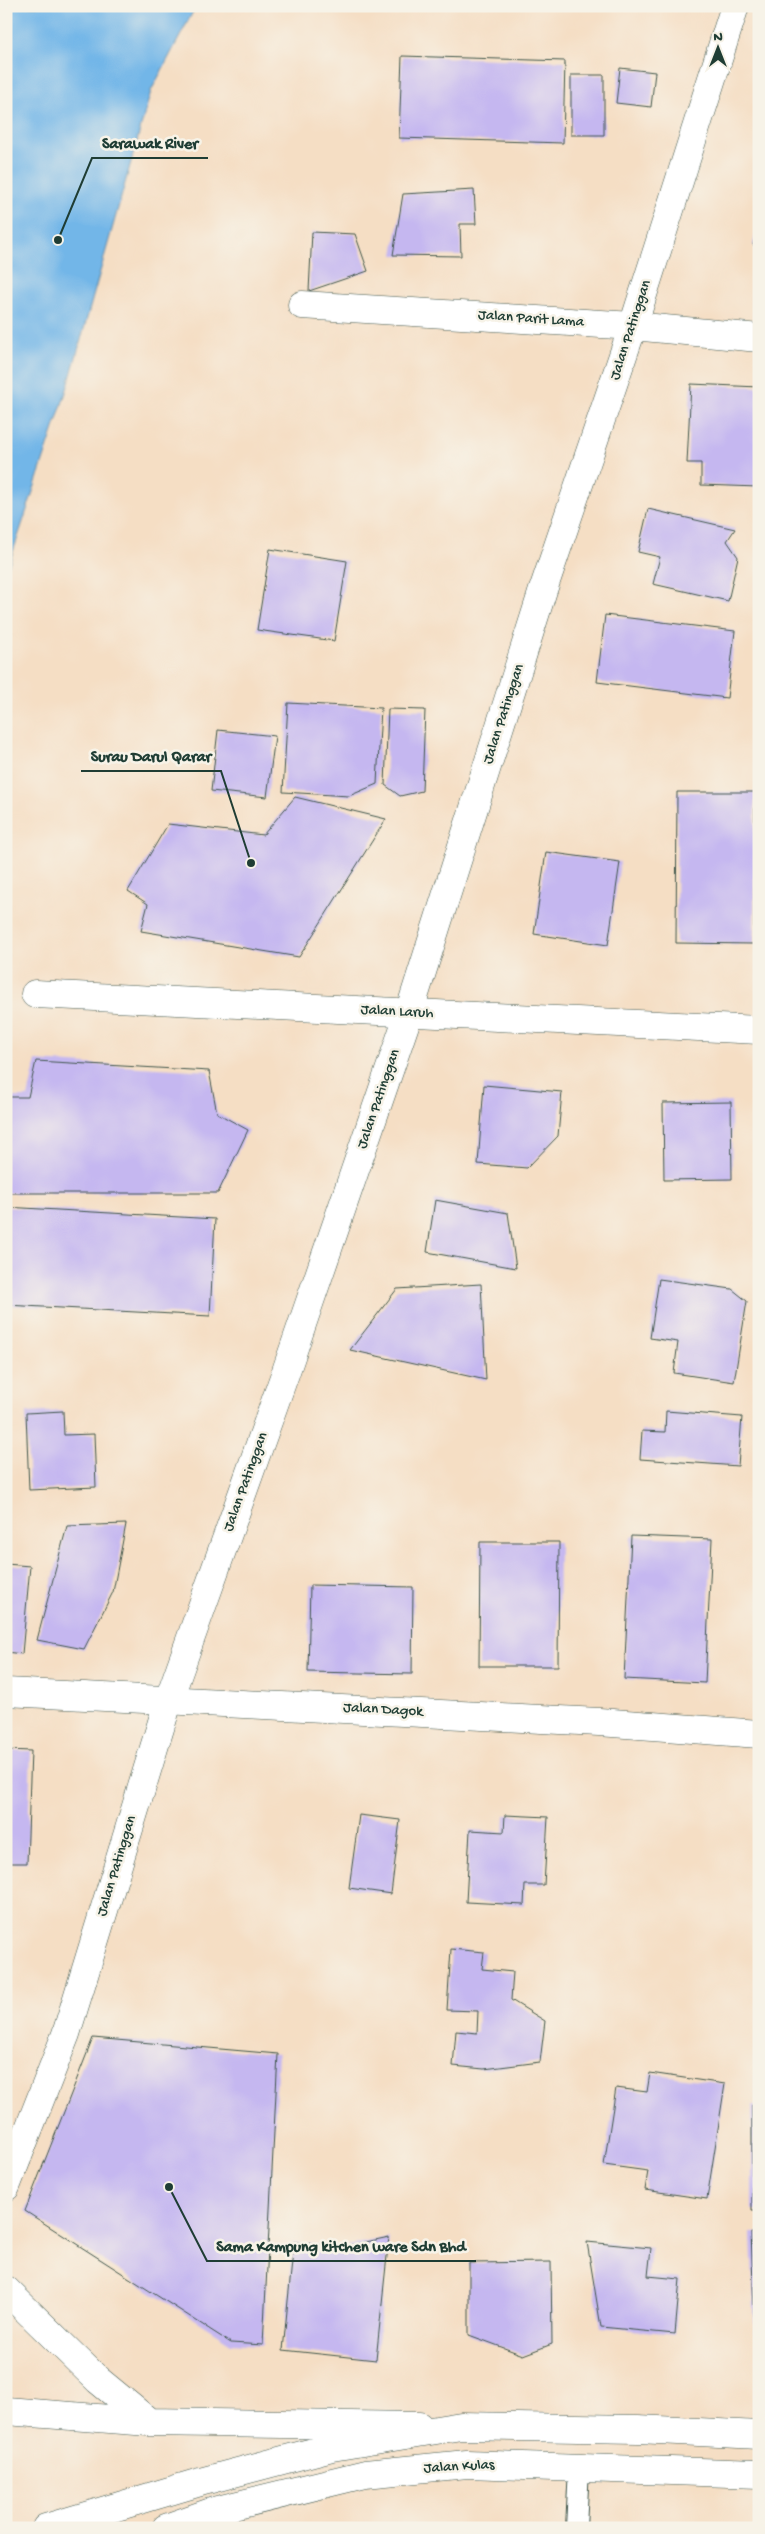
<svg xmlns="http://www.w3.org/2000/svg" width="765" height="2534" viewBox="0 0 765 2534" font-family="'Gochi Hand',sans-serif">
	<rect width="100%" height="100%" fill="#f7f3e8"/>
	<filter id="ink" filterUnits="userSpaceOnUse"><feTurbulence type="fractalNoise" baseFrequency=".02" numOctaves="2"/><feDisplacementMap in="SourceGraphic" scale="10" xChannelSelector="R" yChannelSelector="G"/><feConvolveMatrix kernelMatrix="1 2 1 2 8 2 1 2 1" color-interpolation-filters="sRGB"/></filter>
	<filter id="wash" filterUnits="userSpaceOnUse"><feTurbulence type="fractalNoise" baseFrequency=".0096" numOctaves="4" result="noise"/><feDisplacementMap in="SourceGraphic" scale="20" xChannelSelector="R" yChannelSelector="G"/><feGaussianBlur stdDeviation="1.12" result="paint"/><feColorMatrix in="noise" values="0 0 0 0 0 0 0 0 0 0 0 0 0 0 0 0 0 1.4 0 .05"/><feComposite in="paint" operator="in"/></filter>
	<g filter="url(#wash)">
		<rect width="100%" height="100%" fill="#f5dec4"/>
		<path fill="#72b6e8" stroke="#487a8e" d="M6 6H196L151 91 67 389 6 573Z"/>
		<g id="blocks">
			<path fill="#c5b7f0" d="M402 56 565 61 563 143 399 138Z
				M620 68 655 72 651 107 616 103Z
				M571 75H604V135H571Z
				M474 190 476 224H460L461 256 393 255 403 194Z
				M758 225H759V247L753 245Z
				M312 232 355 234 368 271 309 291Z
				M691 384 759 387V487L701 485V463H687Z
				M648 509 735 529 727 541 738 557 728 601 653 584 660 557 638 552Z
				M270 549 347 561 334 641 257 630Z
				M605 615 735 631 727 698 597 682Z
				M288 703 381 708 377 784 349 796 283 792Z
				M388 709 425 710 422 791 400 796 385 785Z
				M218 730 275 736 267 797 211 791Z
				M677 792H755L754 944 676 943Z
				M295 797 386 819 299 957 141 931 148 904 128 891 168 824 263 835Z
				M546 852 620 862 608 945 534 934Z
				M36 1061 209 1071 217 1113 248 1130 218 1193H6V1097H28Z
				M484 1085 562 1092 558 1136 527 1168 478 1164Z
				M731 1102 732 1179 664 1180 663 1103Z
				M435 1200 508 1213 516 1268 427 1252Z
				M6 1207 215 1219 210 1316 6 1305Z
				M659 1279 732 1289 747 1301 734 1382 674 1373 678 1342 650 1338Z
				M481 1284 486 1380 350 1350 397 1289Z
				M63 1411 64 1435 94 1434 96 1487 29 1490 26 1413Z
				M666 1411 742 1417 738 1466 640 1459 642 1431 665 1432Z
				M126 1524 113 1592 84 1649 37 1640 67 1526Z
				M631 1536 712 1539 705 1683 624 1679Z
				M480 1542H559L558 1666H479Z
				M6 1564 30 1566 22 1654 6 1652Z
				M310 1585 413 1587 412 1674 308 1672Z
				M6 1750 31 1751 27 1863H6Z
				M359 1815 400 1820 391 1894 349 1888Z
				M505 1815 548 1817 544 1885H525L524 1905 466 1902 470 1830 504 1832Z
				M451 1949 484 1952 482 1969 513 1972 511 2000 545 2021 540 2062 484 2069 453 2066 456 2031 477 2033 478 2011 447 2010Z
				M93 2038 278 2054 263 2345 231 2343 25 2211Z
				M650 2073 725 2084 707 2199 645 2190 648 2171 604 2165 616 2088 647 2092Z
				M752 2105H759V2210H752Z
				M751 2233H759V2333L755 2334Z
				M389 2237 376 2360 283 2350 294 2242 343 2247Z
				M587 2242 651 2248 648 2276 680 2279 675 2334 601 2327Z
				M551 2262 552 2344 523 2355 469 2335V2263Z"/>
		</g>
	</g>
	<g filter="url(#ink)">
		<use href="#blocks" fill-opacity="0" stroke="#3f554a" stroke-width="1"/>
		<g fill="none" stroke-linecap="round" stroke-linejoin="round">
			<g stroke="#3f554a" stroke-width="22">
				<path id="lane" d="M576 2528 579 2467"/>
			</g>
			<g stroke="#3f554a" stroke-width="29">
				<path id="street" d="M302 305 633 326 759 338
					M35 994 759 1030
					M6 1692 599 1722 759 1734"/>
			</g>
			<g stroke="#3f554a" stroke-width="29">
				<path id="secondary" d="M6 2187 66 2034 169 1699 285 1374 409 1013 543 590 633 326 735 6
					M6 2290 98 2380 149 2422
					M6 2411 149 2422 419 2426"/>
			</g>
			<g stroke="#3f554a" stroke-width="29">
				<path id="primary" d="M46 2528 200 2482 332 2447 461 2426 638 2429 759 2435
					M166 2528 217 2510 365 2474 467 2464 759 2474"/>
			</g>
			<use href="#lane" stroke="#fff" stroke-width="20"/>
			<use href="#street" stroke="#fff" stroke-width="28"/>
			<use href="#secondary" stroke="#fff" stroke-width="28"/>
			<use href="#primary" stroke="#fff" stroke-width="28"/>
		</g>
	</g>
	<g text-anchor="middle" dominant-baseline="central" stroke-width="5" stroke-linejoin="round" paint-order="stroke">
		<g font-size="15" fill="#1f3d34" stroke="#f7f3e8">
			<text transform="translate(531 319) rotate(4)">Jalan Parit Lama</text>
			<text transform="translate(631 330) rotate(-72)">Jalan Patinggan</text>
			<text transform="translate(504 714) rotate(-72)">Jalan Patinggan</text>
			<text transform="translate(397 1012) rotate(3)">Jalan Laruh</text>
			<text transform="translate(379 1099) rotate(-71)">Jalan Patinggan</text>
			<text transform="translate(246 1482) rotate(-70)">Jalan Patinggan</text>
			<text transform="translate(383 1710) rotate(3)">Jalan Dagok</text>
			<text transform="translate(117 1866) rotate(-73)">Jalan Patinggan</text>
			<text transform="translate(459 2467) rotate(-3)">Jalan Kulas</text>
		</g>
	</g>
	<path fill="none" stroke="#1f3d34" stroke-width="2" d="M58 240L92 158H208M251 863L221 771H81M169 2187L207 2261H476"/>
	<g fill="#1f3d34" stroke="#f7f3e8" stroke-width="2">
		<circle cx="58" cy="240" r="5"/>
		<circle cx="251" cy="863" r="5"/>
		<circle cx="169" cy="2187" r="5"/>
	</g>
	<g font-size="16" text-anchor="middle" font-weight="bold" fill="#1f3d34" stroke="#f7f3e8" stroke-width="5" stroke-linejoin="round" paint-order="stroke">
		<text x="150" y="148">Sarawak River</text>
		<text x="151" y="761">Surau Darul Qarar</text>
		<text x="341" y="2251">Sama Kampung kitchen ware Sdn Bhd</text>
	</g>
	<rect width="765" height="2534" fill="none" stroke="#f7f3e8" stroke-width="25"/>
	<g transform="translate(718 48)" stroke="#f7f3e8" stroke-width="4" paint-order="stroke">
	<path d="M0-4L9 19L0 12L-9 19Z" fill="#1f3d34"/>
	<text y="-8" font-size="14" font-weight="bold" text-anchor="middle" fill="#1f3d34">N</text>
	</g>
</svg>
